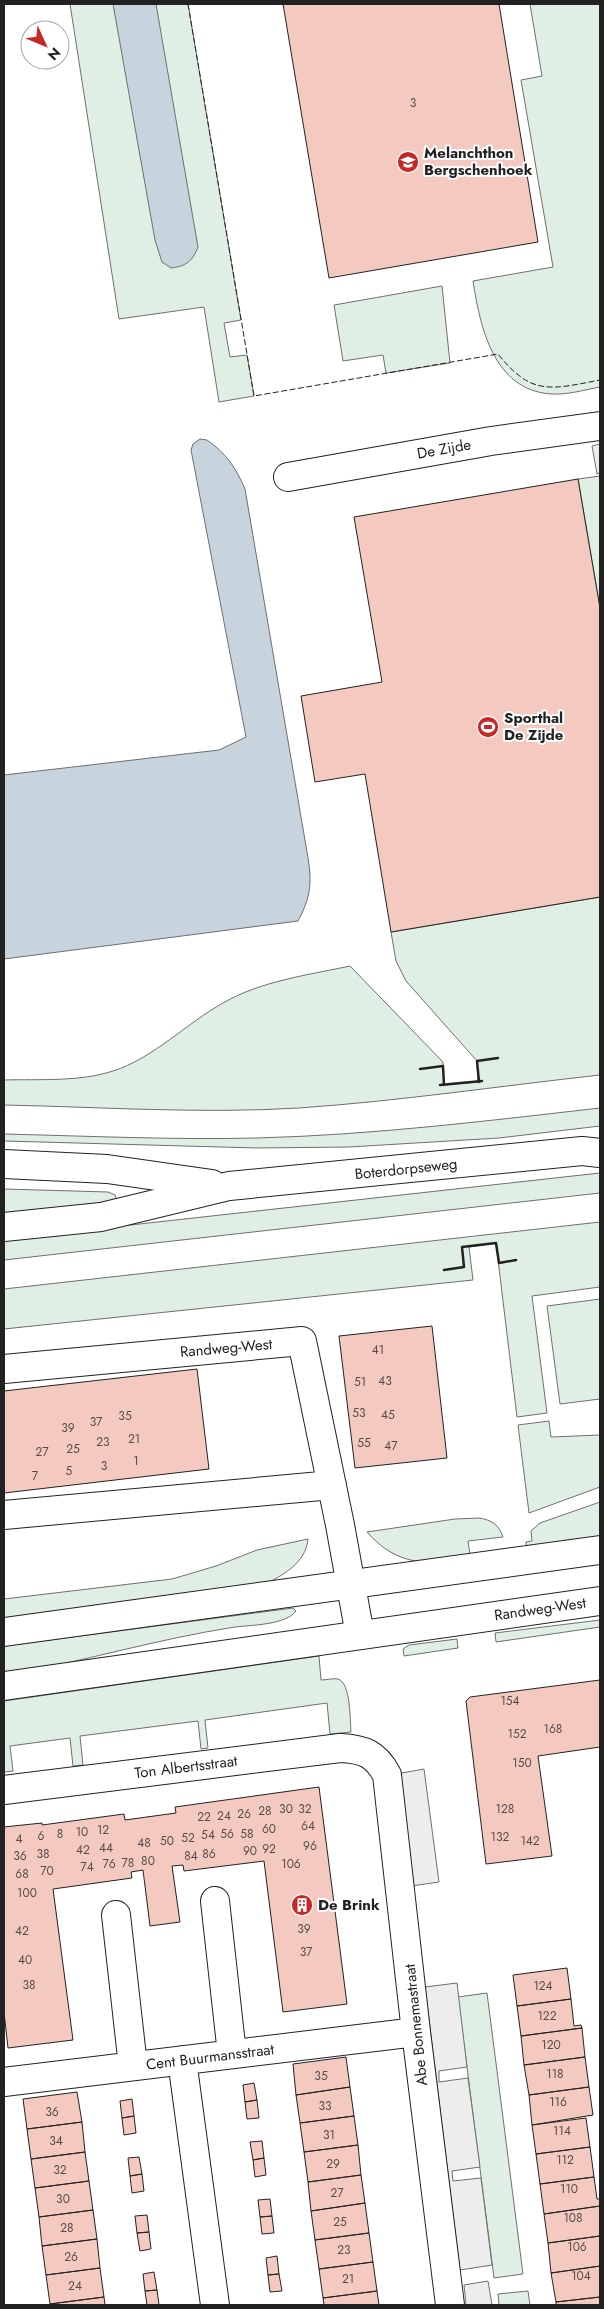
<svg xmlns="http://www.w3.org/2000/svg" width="604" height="2309" viewBox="0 0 604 2309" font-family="Jost,sans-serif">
	<rect width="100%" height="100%" fill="#fff"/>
	<path fill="#e0efe3" stroke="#6f6f6f" d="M70 4H188L241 320 224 323 230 357 247 355 254 396 219 402 204 307 119 319Z
		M530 4H600V387C584 390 567 395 551 394 493 390 480 326 473 281L553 267 521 80 542 76Z
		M442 286 450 363 386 373 383 355 343 361 334 305Z
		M600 476V608L578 479Z
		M600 897V1075C500 1086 400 1101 299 1108 201 1114 102 1107 4 1105V1080C40 1079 79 1082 113 1071 152 1059 187 1023 223 1003 261 981 308 975 350 966L443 1062 444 1085 478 1082 477 1061 406 981 396 961 391 932Z
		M600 1108V1126L499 1138 349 1147 257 1148 4 1141V1134C88 1136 173 1140 257 1138 372 1135 486 1121 600 1108Z
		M600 1173V1193L4 1260V1239Z
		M4 1189 108 1192 115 1195 116 1198 113 1203 4 1216Z
		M600 1222V1287L532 1296 547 1413 517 1417 496 1243 469 1247 473 1280 4 1329V1289Z
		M600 1299V1399L560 1404 547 1306Z
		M549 1421 551 1437 600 1435V1487L529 1513 518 1425Z
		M600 1502V1545L527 1555 526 1542 532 1541 531 1531 540 1523Z
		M479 1518C492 1520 499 1525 503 1537L468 1541 471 1562C429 1564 397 1567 367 1532L455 1519Z
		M308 1539C306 1563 282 1576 263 1585L4 1622V1599L172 1579 216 1566 257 1550Z
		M293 1608 296 1611C286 1625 251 1625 235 1627 157 1639 81 1662 4 1676V1646Z
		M600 1620V1627L496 1642 495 1633Z
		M457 1639 458 1648 404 1656 403 1649 409 1645Z
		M319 1656 321 1680C326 1680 333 1678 338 1679 351 1683 350 1721 351 1732L330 1734 327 1703 205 1720 208 1748 201 1749 198 1721 80 1736 83 1765 73 1766 70 1738 10 1746 13 1771 4 1772V1701Z
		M487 1993 523 2274 494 2278 458 1997Z
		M528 2291 530 2305H499L498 2294Z"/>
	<path fill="#ededed" stroke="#6f6f6f" d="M600 444V473L597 474 592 446Z
		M424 1769 439 1882 411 1886 396 1774Z
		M457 1983 467 2067 439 2071V2082L468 2078 480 2167 452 2171 453 2181 481 2178 492 2265 460 2270 425 1987Z
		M488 2281 492 2305H466L464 2285Z"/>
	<path fill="#c7d3dd" stroke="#6f6f6f" d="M113 4H156L198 247C192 262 186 266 171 268L162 262 155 240Z
		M200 439 207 440C226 453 236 468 245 489L307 852C312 880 312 895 298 921L4 959V775L219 750 246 737 191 450 193 444Z"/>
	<path fill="#f3c9c0" stroke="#222" d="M283 4H499L538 242 329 278Z
		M578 479 600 608V897L391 932 365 774 315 782 301 696 382 682 354 517Z
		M432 1326 447 1458 355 1468 339 1336Z
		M197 1369 209 1469 4 1493V1391Z
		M600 1680V1747L538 1756 552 1856 486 1864 466 1701 470 1697Z
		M319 1787 347 2004 283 2012 264 1861 184 1871 183 1865 172 1866 180 1922 150 1926 143 1870 131 1872 132 1878 53 1889 73 2040 8 2048 4 2012V1827L42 1823V1825L124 1814 125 1820 176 1813 175 1807Z
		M567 1968 571 1999 517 2006 513 1975Z
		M571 1999 574 2026 581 2025 582 2028 521 2036 517 2006Z
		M582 2028 585 2057 524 2065 521 2036Z
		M346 2057 350 2087 296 2095 293 2064Z
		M585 2057 589 2087 529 2095 524 2065Z
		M254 2083 257 2100 245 2102 243 2085Z
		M350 2087 354 2116 300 2123 296 2095Z
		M589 2087 593 2115 532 2125 529 2095Z
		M77 2092 82 2122 27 2129 23 2099Z
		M132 2099 134 2116 122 2118 120 2101Z
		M257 2100 259 2118 247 2119 245 2102Z
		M134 2116 136 2133 124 2135 122 2118Z
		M354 2116 358 2145 304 2152 300 2123Z
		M586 2118 590 2147 536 2154 532 2125Z
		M82 2122 85 2152 31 2159 27 2129Z
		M262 2141 264 2158 253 2160 250 2142Z
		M358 2145 361 2175 308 2182 304 2152Z
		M590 2147 594 2177 540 2184 536 2154Z
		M85 2152 89 2181 35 2188 31 2159Z
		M139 2157 142 2174 130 2176 128 2158Z
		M264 2158 266 2175 255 2177 253 2160Z
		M142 2174 144 2191 132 2193 130 2176Z
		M361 2175 365 2203 311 2211 308 2182Z
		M594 2177 597 2199H600V2206L544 2214 540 2184Z
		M89 2181 93 2210 39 2217 35 2188Z
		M270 2199 272 2216 260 2217 258 2200Z
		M365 2203 369 2233 315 2240 311 2211Z
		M600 2206V2236L548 2243 544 2214Z
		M93 2210 97 2239 42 2246 39 2217Z
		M147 2215 149 2232 137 2233 135 2216Z
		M272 2216 274 2233 262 2234 260 2217Z
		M149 2232 151 2249 140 2251 137 2233Z
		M369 2233 373 2262 319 2269 315 2240Z
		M600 2236V2266L551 2273 548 2243Z
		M97 2239 100 2268 46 2275 42 2246Z
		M277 2256 279 2274 268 2275 266 2258Z
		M373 2262 377 2291 323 2298 319 2269Z
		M600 2266V2297L556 2302 551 2273Z
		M100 2268 104 2297 50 2304 46 2275Z
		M154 2272 157 2290 145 2291 143 2274Z
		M279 2274 282 2291 270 2292 268 2275Z
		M157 2290 159 2305H147L145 2291Z
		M377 2291 379 2305H324L323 2298Z
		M104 2297 105 2305H50V2304Z
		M600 2297V2305H556V2302Z"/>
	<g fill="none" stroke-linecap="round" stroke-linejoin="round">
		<g stroke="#222" stroke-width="30">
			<path id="minor" d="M288 477 491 441 600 426
				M4 1369 302 1341 340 1525 360 1635
				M4 1515 332 1485
				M4 1790 340 1748C364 1749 376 1754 387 1775L416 2032 450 2305
				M215 1901 232 2054
				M116 1915 133 2066
				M182 2060 215 2305
				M4 2082 416 2032"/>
		</g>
		<g stroke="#222" stroke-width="30">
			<path id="major" d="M4 1164 107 1169 212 1184
				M4 1227 101 1217 229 1186 582 1151 600 1153
				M4 1632 600 1550
				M4 1686 600 1601"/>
		</g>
		<use href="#minor" stroke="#fff" stroke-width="28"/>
		<use href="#major" stroke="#fff" stroke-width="28"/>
		<path stroke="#222" stroke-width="1" stroke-dasharray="6 2.5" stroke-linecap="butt" d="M188 4 254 396 498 354C532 397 552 389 600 380"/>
		<path stroke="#222" stroke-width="2.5" d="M420 1069 443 1066 444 1085
			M479 1082 477 1061 498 1058
			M440 1085 482 1081
			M444 1270 464 1267 462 1247 496 1243 499 1263 516 1260"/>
	</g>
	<defs>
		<g id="school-disc" transform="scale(1.125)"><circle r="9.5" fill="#c62828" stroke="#fff"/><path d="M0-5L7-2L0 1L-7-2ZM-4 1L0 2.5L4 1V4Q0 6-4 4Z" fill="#fff"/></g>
		<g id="stadium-disc" transform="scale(1.125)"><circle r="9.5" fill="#c62828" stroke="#fff"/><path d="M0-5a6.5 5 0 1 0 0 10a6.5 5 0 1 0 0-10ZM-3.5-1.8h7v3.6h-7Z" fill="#fff"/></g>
		<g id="building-disc" transform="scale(1.125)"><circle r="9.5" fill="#c62828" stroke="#fff"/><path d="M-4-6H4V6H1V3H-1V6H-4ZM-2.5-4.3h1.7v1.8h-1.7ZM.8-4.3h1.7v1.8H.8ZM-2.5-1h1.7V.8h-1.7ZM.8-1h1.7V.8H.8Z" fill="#fff"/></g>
	</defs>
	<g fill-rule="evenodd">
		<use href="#school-disc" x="408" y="162"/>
		<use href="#stadium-disc" x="488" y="727"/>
		<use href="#building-disc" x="302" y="1905"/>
	</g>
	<g text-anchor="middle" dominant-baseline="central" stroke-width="4" stroke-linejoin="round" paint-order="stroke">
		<g font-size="12" fill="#564c4a">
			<text x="413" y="103">3</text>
			<text x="378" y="1350">41</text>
			<text x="385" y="1381">43</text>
			<text x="360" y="1382">51</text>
			<text x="359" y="1413">53</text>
			<text x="388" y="1415">45</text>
			<text x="125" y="1416">35</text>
			<text x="96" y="1422">37</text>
			<text x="68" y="1428">39</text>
			<text x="134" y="1439">21</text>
			<text x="103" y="1442">23</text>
			<text x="364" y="1443">55</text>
			<text x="391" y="1446">47</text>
			<text x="73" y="1449">25</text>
			<text x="42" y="1452">27</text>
			<text x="136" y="1461">1</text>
			<text x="104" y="1466">3</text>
			<text x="69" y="1471">5</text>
			<text x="35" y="1476">7</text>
			<text x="510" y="1701">154</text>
			<text x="553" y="1729">168</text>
			<text x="517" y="1734">152</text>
			<text x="522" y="1763">150</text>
			<text x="286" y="1809">30</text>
			<text x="305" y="1809">32</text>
			<text x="505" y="1809">128</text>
			<text x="265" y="1811">28</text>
			<text x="244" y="1814">26</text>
			<text x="224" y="1816">24</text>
			<text x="204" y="1817">22</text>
			<text x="308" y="1826">64</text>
			<text x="269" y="1829">60</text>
			<text x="103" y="1830">12</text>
			<text x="82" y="1832">10</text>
			<text x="60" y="1834">8</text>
			<text x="227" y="1834">56</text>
			<text x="247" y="1834">58</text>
			<text x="208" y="1835">54</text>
			<text x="41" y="1836">6</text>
			<text x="500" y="1837">132</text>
			<text x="188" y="1838">52</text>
			<text x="19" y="1839">4</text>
			<text x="167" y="1841">50</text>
			<text x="530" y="1841">142</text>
			<text x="144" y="1843">48</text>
			<text x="310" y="1846">96</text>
			<text x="106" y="1848">44</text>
			<text x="269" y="1849">92</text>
			<text x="83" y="1850">42</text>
			<text x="250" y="1851">90</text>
			<text x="43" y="1854">38</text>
			<text x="209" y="1854">86</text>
			<text x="20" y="1856">36</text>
			<text x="191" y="1856">84</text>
			<text x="148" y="1861">80</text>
			<text x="128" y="1863">78</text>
			<text x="109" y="1864">76</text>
			<text x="291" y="1864">106</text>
			<text x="87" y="1867">74</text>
			<text x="47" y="1871">70</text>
			<text x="22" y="1874">68</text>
			<text x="27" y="1893">100</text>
			<text x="304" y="1929">39</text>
			<text x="22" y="1931">42</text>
			<text x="306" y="1952">37</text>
			<text x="25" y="1960">40</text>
			<text x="29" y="1985">38</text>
			<text x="543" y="1986">124</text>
			<text x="547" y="2016">122</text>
			<text x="551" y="2045">120</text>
			<text x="555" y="2074">118</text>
			<text x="321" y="2076">35</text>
			<text x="558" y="2102">116</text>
			<text x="325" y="2106">33</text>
			<text x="52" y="2112">36</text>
			<text x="562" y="2131">114</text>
			<text x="329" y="2135">31</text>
			<text x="56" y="2141">34</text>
			<text x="565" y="2160">112</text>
			<text x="333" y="2164">29</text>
			<text x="60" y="2170">32</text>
			<text x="569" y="2189">110</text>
			<text x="337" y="2193">27</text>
			<text x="63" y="2199">30</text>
			<text x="573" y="2218">108</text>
			<text x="340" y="2222">25</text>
			<text x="67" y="2228">28</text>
			<text x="577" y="2247">106</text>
			<text x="344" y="2250">23</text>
			<text x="71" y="2257">26</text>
			<text x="581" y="2276">104</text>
			<text x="348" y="2279">21</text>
			<text x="75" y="2286">24</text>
		</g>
		<g font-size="15" font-weight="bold" fill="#222" stroke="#fff" text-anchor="start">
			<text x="424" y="153">Melanchthon<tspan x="424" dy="17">Bergschenhoek</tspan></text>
			<text x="504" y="718">Sporthal<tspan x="504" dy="17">De Zijde</tspan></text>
			<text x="318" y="1905">De Brink</text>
		</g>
		<g font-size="15" fill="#222" stroke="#fff">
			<text transform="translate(444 449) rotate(-10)">De Zijde</text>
			<text transform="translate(406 1169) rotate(-6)">Boterdorpseweg</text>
			<text transform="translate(226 1348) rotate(-5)">Randweg-West</text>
			<text transform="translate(540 1609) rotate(-8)">Randweg-West</text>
			<text transform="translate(186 1767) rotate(-7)">Ton Albertsstraat</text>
			<text transform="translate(416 2025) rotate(-96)">Abe Bonnemastraat</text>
			<text transform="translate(210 2057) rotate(-7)">Cent Buurmansstraat</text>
		</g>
	</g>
	<rect width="604" height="2309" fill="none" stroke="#222222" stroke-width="10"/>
	<g transform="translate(45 45) rotate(134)"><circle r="24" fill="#ffffff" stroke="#a7a7a7"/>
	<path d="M0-4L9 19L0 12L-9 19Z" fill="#c62828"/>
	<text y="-8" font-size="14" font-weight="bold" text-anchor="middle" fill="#222222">N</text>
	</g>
</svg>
